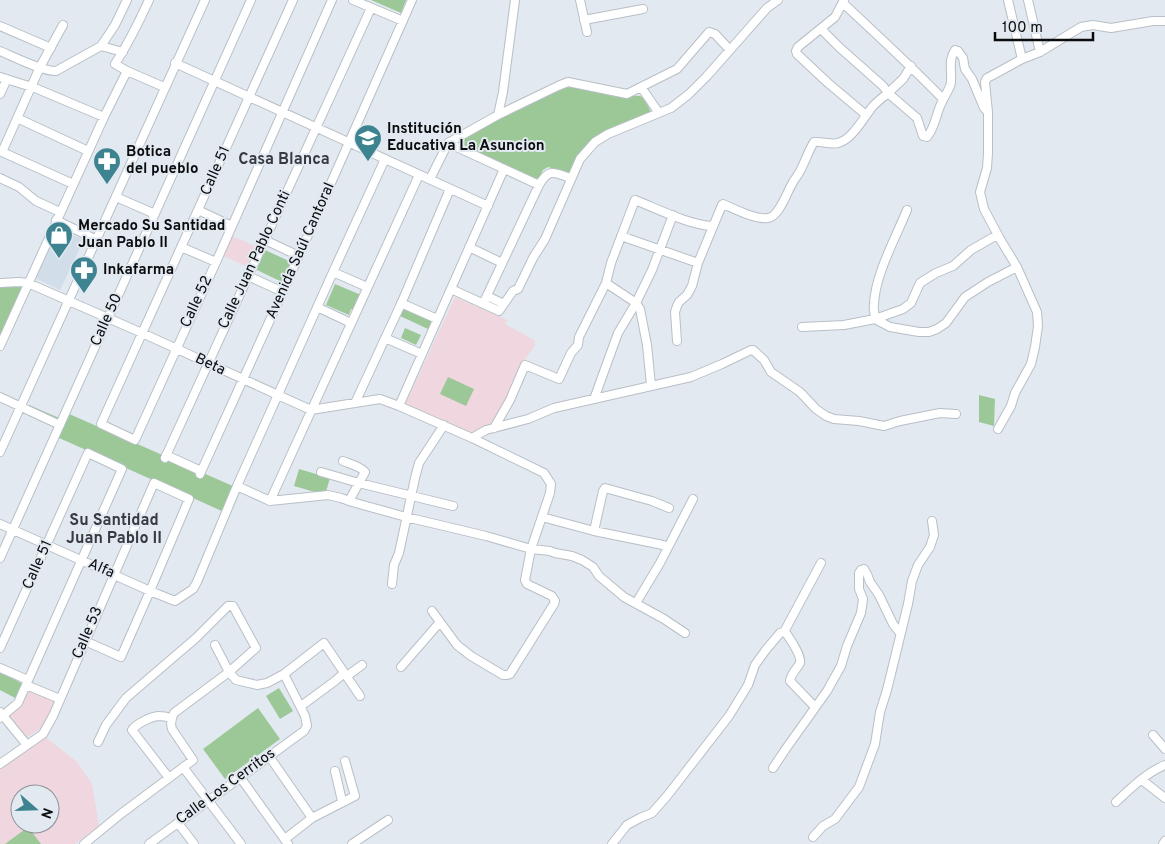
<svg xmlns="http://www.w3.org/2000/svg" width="1165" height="844" viewBox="0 0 1165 844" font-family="Overpass,sans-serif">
	<rect width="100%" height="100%" fill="#e2e9f0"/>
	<path fill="#d1deea" d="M58 228 84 240 60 290 35 278Z"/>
	<path fill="#f0d6de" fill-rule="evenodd" d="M230 235 259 248 250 268 221 255Z
		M455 297 507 320 505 324 534 340 535 345 523 362 508 398 493 424 474 435 405 405Z
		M26 687 56 700 44 726 26 738 7 714Z
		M44 736 77 762 92 784 99 826 75 844H0V770ZM20 794H50V824H20Z"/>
	<path fill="#9cc897" d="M371 0H406L401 13Z
		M569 87C587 88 603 95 620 97 626 98 636 95 640 96 645 98 649 108 651 112L650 115 620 125 606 131 580 155 570 172 567 173 548 167 543 170 539 178 535 179 456 142 455 140 561 89Z
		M265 250 291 262 282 282 255 269Z
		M335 284 361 295 355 310 351 309 349 315 326 305Z
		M12 285 23 286 0 337V287Z
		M405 307 432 320 428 329 400 316Z
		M405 328 421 335 416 345 401 338Z
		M448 377 474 389 466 406 440 394Z
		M979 395 995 399 994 426 979 422Z
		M29 405 64 420 67 413 235 487 224 512 57 437 60 430 25 414Z
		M299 469 330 478 325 495 294 486Z
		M0 672 25 685 17 699 0 690Z
		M279 688 293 711 280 719 266 696Z
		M258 708 280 739 225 779 203 749Z
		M28 827 41 844H5Z"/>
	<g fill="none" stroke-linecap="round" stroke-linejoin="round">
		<g stroke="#b8bfc6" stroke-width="10">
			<path id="minor" d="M149 0C139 22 128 44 115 64L127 71 164 87
				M293 0 101 424 135 440 217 260 332 0
				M353 0 403 21
				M580 0 587 32
				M844 0 835 17 798 47 796 51 797 54 828 83 866 115
				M1008 0 1022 59
				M1028 0 1040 52
				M843 3C877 35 911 66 943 99
				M584 20 643 9
				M0 26 51 48
				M821 29 839 47 883 86 888 93 903 79 911 66
				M101 46 123 52
				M0 51C12 56 44 72 56 71L101 46 115 25 127 0
				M175 63 488 206
				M0 77 35 88 80 107 104 117
				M641 87 659 113
				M0 94 7 79
				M498 115 503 92 515 0
				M17 118 88 151
				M448 143 539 185
				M0 151 73 184
				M2 152 40 67 63 25
				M0 178 19 187 36 201 60 212
				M430 179 448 143 498 115 558 86 568 82 627 94 677 69 709 32 715 34 730 50
				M116 197 155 214
				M198 210 232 226
				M907 210C896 237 875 275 874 304 873 309 875 314 875 319L890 327 919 332H929L937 329 946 323 965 297 988 282 1017 267
				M56 220 97 240
				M621 236 698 263
				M265 240 299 256
				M181 247 216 262
				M469 247 502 263
				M333 272 367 287
				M248 276 283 292
				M0 283 19 282 28 283 142 333 311 410 380 399 399 406 472 438 544 473 551 484 550 493 531 549 525 580 527 584 552 596 555 601 554 604 510 674 507 675H503L471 656 457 645 432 611
				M606 283 636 303 640 309 647 345 651 385
				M451 289 499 311 513 291 518 289 533 258 545 239 580 159 595 142 608 134 671 108 689 94 707 76 767 8 778 0
				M487 296 504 304
				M401 303 437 319
				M483 304 539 185C550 167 554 173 571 178
				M317 307 351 323
				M802 327 844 325 875 319 903 309 911 303 920 283 936 273 953 266 971 250 997 235
				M385 338 422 354
				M677 341 675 312 677 306 679 302 687 295 692 286 698 263 722 205 723 204C735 209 755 220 768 218 779 217 787 192 792 184 795 178 800 173 802 167 806 159 809 150 814 142 822 141 830 145 838 143 852 140 864 117 873 106 878 101 883 97 888 93L917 118 923 136 927 137C935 128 936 114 941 104 944 96 950 90 951 82 952 70 948 60 955 50L958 51 963 58 965 69 972 79 984 108 988 112
				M0 346 104 117 127 71
				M0 397 60 425
				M594 399 618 333 636 303 652 270 673 215
				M355 403 401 304 450 189
				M399 406 504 169
				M494 428 510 400 525 365 559 379 571 353 578 345 579 337 606 283 611 263 635 200C658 209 689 225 713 226
				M998 429 1011 406 1015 393 1031 364 1035 347 1038 326 1037 312 1017 267 1000 239 984 209 980 192 987 168 988 153V112L985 82 987 78 991 76 1022 59 1040 52 1081 27 1093 25 1111 28 1153 21H1165
				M472 438 486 430 528 419 554 408 691 377 722 364 751 350H753L764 360 771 372 800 392 816 409 826 416 834 419 859 421 884 426 900 421 940 413 956 414
				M0 452 205 0
				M166 455 201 471
				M165 458 371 8
				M343 461C350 464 360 466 365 472L349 501
				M321 472 359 483 453 506
				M200 474 285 287 412 0
				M237 486 270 501 328 495 341 498 352 502 406 517 486 536 531 549 550 551 555 553 572 556 582 560 593 567 599 576 624 597 664 619 685 633
				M270 501 419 175
				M542 517 594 531 663 545
				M0 524 150 591 175 601 193 589 197 582 237 486 333 272 385 159
				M594 531 603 491 605 488 652 501 669 508
				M0 558 251 0
				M392 584 394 565 399 553 415 478 419 463 444 425
				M636 603 660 563 693 499
				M784 632 821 563
				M215 645 229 672 236 680 257 685 267 683 284 674 324 643 360 696
				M0 648 88 453 122 469 18 703 0 718
				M401 667 440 622
				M0 668 28 680
				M347 676 362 665
				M26 685 60 699
				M301 706 335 681 344 673
				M0 712 27 745
				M1153 735 1165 749
				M269 756 312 818
				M0 764 43 734 53 716 154 483 189 499 150 591 121 657 85 641
				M183 767 241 844
				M773 768 785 750 827 691 841 666 847 646 861 613 863 599 859 589V573L861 570 864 569 867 574 870 582 879 595 893 624 900 633
				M335 771 342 801
				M240 777 288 844
				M169 778 132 730C136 724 150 717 158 716 162 716 168 717 171 718
				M1142 780 1165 798
				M1116 802C1131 788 1146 773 1165 765
				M178 823 194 844
				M813 837 823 826 835 819 859 787 875 744 880 712 887 690 908 604 912 581 918 565 930 547 934 535 932 521
				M285 839 312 818 355 796 345 761
				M84 844 122 813 193 760 172 729C170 723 171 719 174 713L229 672 256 648 233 606H228L196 638 126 698 106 725 98 742
				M149 844 304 731 307 726 305 716 284 674
				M352 844 388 820
				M612 844 627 825 640 818 652 813 667 796 729 716 748 685 755 665 765 651 780 633 784 632 786 633C790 639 802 656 800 663 797 669 791 673 790 681L815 707
				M1163 844 1165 841"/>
		</g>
		<use href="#minor" stroke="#fff" stroke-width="8"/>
	</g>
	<defs>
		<g id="school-pin" transform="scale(1.4375)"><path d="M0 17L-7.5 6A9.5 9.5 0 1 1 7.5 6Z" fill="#3e8390" stroke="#e2e9f0"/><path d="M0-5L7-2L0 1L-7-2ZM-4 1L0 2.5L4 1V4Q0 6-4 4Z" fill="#fff"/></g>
		<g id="pharmacy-pin" transform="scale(1.4375)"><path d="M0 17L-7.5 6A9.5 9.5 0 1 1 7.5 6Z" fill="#3e8390" stroke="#e2e9f0"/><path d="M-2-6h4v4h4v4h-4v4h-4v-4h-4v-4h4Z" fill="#fff"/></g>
		<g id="shop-pin" transform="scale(1.4375)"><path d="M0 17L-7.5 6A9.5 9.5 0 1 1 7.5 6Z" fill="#3e8390" stroke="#e2e9f0"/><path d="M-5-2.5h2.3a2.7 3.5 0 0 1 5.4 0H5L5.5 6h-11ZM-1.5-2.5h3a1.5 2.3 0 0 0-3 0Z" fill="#fff"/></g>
	</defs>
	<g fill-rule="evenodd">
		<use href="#school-pin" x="368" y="138"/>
		<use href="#pharmacy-pin" x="107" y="161"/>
		<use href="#shop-pin" x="59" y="235"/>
		<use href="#pharmacy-pin" x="84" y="270"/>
	</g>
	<g text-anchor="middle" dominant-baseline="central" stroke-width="4" stroke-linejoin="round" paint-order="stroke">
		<g font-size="15" font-weight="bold" fill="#0a0c0e" stroke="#e2e9f0" text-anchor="start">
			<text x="387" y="129">Institución<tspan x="387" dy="17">Educativa La Asuncion</tspan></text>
			<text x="126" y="152">Botica<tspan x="126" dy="17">del pueblo</tspan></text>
			<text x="78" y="226">Mercado Su Santidad<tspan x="78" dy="17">Juan Pablo II</tspan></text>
			<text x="103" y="270">Inkafarma</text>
		</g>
		<g font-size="15" fill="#0a0c0e" stroke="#e2e9f0">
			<text transform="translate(216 171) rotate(-66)">Calle 51</text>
			<text transform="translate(301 251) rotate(-66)">Avenida Saúl Cantoral</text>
			<text transform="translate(255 260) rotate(-65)">Calle Juan Pablo Conti</text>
			<text transform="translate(197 302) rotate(-65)">Calle 52</text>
			<text transform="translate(107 320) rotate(-66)">Calle 50</text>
			<text transform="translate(210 365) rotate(25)">Beta</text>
			<text transform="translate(38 565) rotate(-66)">Calle 51</text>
			<text transform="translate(101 569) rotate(24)">Alfa</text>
			<text transform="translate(88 633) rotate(-67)">Calle 53</text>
			<text transform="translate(226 787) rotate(-36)">Calle Los Cerritos</text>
		</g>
		<g font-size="16" font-weight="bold" fill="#363b41" stroke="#e2e9f0">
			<text x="284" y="160">Casa Blanca</text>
			<text x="114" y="521">Su Santidad<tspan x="114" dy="18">Juan Pablo II</tspan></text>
		</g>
	</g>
	<g transform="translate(35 809) rotate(110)"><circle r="24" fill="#e2e9f0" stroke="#8c9196"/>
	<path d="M0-4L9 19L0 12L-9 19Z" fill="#3e8390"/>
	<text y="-8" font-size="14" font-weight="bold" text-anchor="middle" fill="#0a0c0e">N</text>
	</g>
	<path d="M995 32v8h98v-8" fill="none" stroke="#0a0c0e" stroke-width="2.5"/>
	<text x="1002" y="32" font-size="15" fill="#0a0c0e" stroke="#e2e9f0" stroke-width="4" paint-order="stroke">100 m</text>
</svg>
